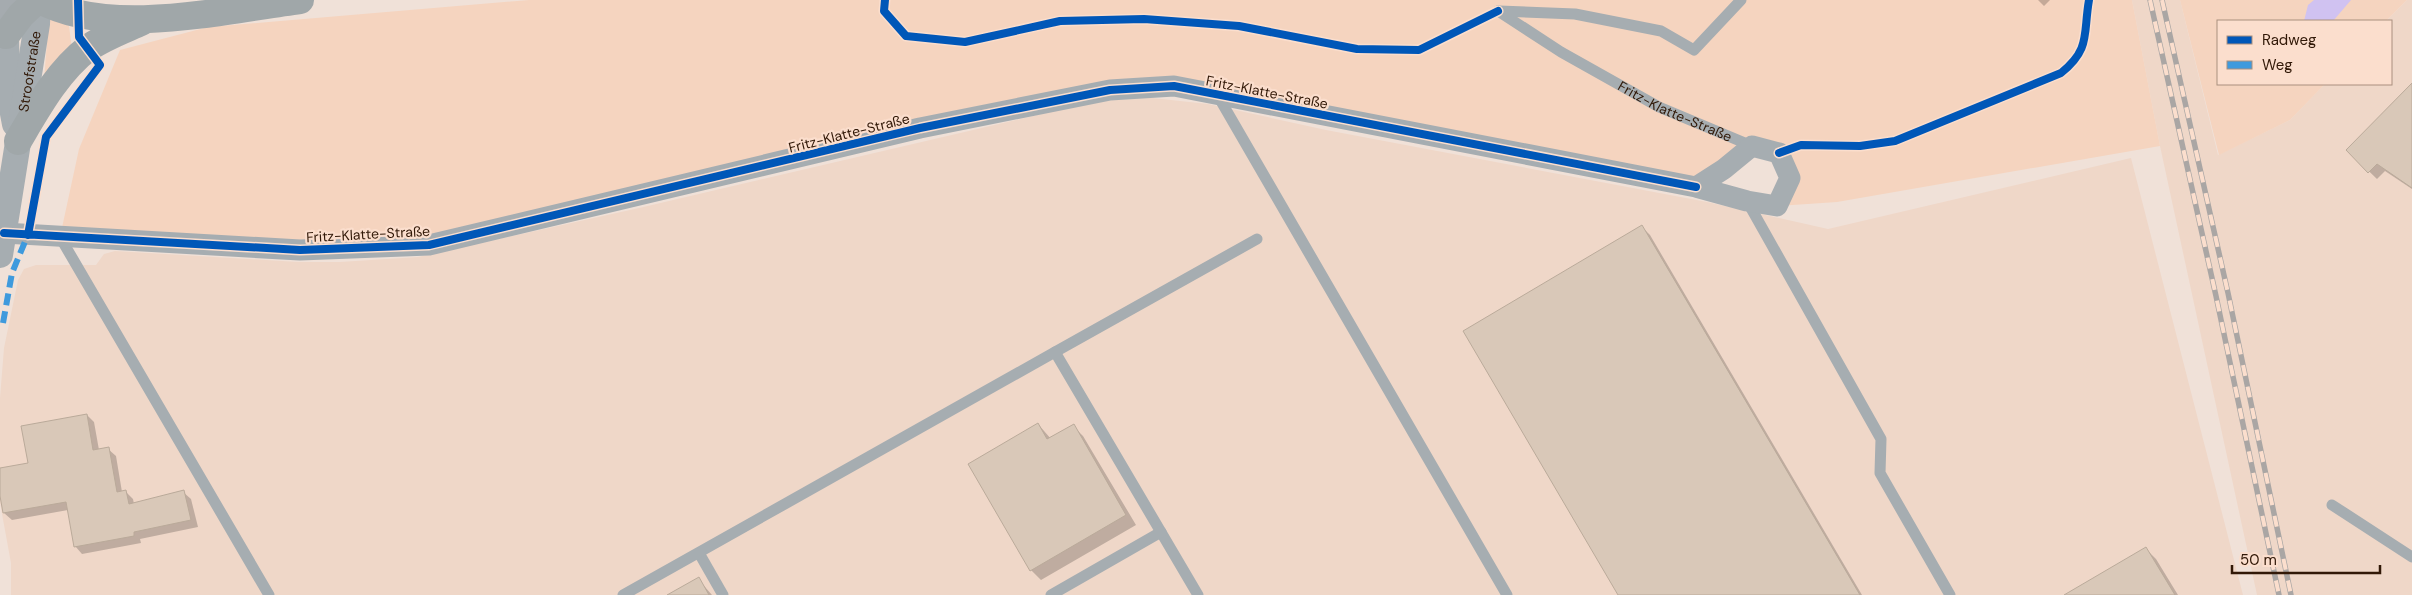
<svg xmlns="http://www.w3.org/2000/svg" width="2412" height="595" viewBox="0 0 2412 595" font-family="'DM Sans',sans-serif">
	<rect width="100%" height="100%" fill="#f0e1d8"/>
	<path fill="#efd7c8" d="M2132 0H2180L2218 155 2290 120 2325 84H2391V21H2386L2407 0H2412V595H2257L2160 146Z
		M1143 97 1208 104 1326 130 1707 202 1828 229 2131 158 2243 595H11V563L0 503V398L4 348 18 280 24 269 36 265H96L104 254 115 251 298 262H340L418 257 639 208 1093 102Z"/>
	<path fill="#f5d4bf" d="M529 0H2132L2160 146 1837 202 1777 206 1790 178 1753 146 1696 187 1218 96 1110 90 429 245 60 237 79 149 120 50 208 27Z
		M2180 0H2407L2386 21H2218V84H2325L2290 120 2219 155Z
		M49 17 69 26 72 49 44 80Z"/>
	<path fill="#d0c2f1" d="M2314 0H2351L2333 21H2304L2308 5Z"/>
	<path fill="#0003" d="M2038 0H2050L2044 6Z
		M2412 85V189L2385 171 2377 179 2347 150Z
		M1642 227 1650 235 1862 595H1620Z
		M87 415 94 422 99 450 108 449 116 456 122 492H126L133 499 134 504 183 492 191 499 198 527 140 539 141 543 82 554 75 546 68 510 12 520 4 513 0 489V469L29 464Z
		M1038 424 1051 439 1073 426 1083 436 1136 525 1041 580 1031 570Z
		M2146 549 2156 559 2178 595H2075Z
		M698 579 712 595H670Z"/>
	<path fill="#d9c8b8" stroke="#baaa9a" d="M2412 83V188L2377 164 2368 173 2346 150Z
		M1642 225 1860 595H1618L1463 331Z
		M87 414 93 450 109 447 117 492 126 490 129 504 184 490 191 520 134 532V536L74 547 66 502 3 513 0 496V468L28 463 21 426Z
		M1038 423 1047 439 1074 424 1126 515 1030 571 968 464Z
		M2146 547 2175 595H2064Z
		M699 577 709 595H667Z"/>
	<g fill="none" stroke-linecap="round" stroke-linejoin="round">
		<g stroke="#a6adb1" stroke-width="11">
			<path id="s1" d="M1498 11 1561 52 1659 107 1752 146"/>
			<path d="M1499 11 1575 14 1661 31 1694 50 1741 0"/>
			<path d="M1218 96 1507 595"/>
			<path d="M1747 201 1881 439 1880 473 1950 595"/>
			<path d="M60 237 269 595"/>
			<path d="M1055 352 1257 239"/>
			<path d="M2332 505 2412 557"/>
			<path d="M699 553 723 595"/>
			<path d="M623 595 1055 352 1198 595"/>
			<path d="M1051 595 1161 532"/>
		</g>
		<path stroke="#a6adb1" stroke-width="21" d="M1752 146 1779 153 1790 178 1777 206 1747 201 1696 187 1724 169Z
			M4 233 300 250 429 245 920 128 1110 90 1174 86 1696 187"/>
		<g stroke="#a6adb1" stroke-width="26">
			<path d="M6 35 7 82 15 124"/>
			<path id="s2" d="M0 255 37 24 38 0"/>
		</g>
		<path stroke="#a5abaf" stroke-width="28" d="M6 35 7 0"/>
		<path stroke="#a0a7a9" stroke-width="28" d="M40 0C110 38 224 10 300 0
			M6 35 21 15 37 0
			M18 141C37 109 57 72 88 48 104 37 123 30 141 22"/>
		<g stroke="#aaa6a4" stroke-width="5.5">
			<path id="rail" d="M2150 0 2216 296 2279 595
				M2162 0 2228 293 2291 595"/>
		</g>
		<use href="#rail" stroke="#fbdecd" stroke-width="4" stroke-dasharray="11" stroke-linecap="butt"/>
		<path stroke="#3e9add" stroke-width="6" stroke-dasharray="12 6" stroke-linecap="butt" d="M3 323 12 273 29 232"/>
		<g stroke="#fbdecd" stroke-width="11">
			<path id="cycleway" d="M885 0 884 11 906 36 965 42 1060 21 1144 19 1239 26 1357 49 1419 50 1498 11
				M1779 153 1801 145 1860 146 1895 141 2061 73C2091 49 2083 34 2089 0
				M4 233 300 250 429 245 920 128 1110 90 1174 86 1696 187
				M28 235 46 137 100 65 79 37 78 0"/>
		</g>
		<use href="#cycleway" stroke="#0057b8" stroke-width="8"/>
	</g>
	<g text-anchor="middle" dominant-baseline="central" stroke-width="4.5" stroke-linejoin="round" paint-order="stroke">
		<g font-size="14" fill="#311807" stroke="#fbdecd">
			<text stroke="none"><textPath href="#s2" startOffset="186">Stroofstraße</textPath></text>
			<text transform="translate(1267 92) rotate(11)">Fritz-Klatte-Straße</text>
			<text stroke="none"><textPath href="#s1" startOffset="204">Fritz-Klatte-Straße</textPath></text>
			<text transform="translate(849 133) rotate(-14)">Fritz-Klatte-Straße</text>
			<text transform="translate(368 234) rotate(-3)">Fritz-Klatte-Straße</text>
		</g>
	</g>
	<rect x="2217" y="20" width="175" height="65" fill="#fbdecd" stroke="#aa8f7e"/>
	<rect x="2227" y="36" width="25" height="8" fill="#0057b8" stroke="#aa8f7e"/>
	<text x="2262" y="45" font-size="15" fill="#311807">Radweg</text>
	<rect x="2227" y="61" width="25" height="8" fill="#3e9add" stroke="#aa8f7e"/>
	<text x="2262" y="70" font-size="15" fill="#311807">Weg</text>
	<path d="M2232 565v8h148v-8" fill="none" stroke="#311807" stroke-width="2.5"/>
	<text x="2240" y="565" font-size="15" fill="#311807" stroke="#fbdecd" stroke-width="4" paint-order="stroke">50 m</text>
</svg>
